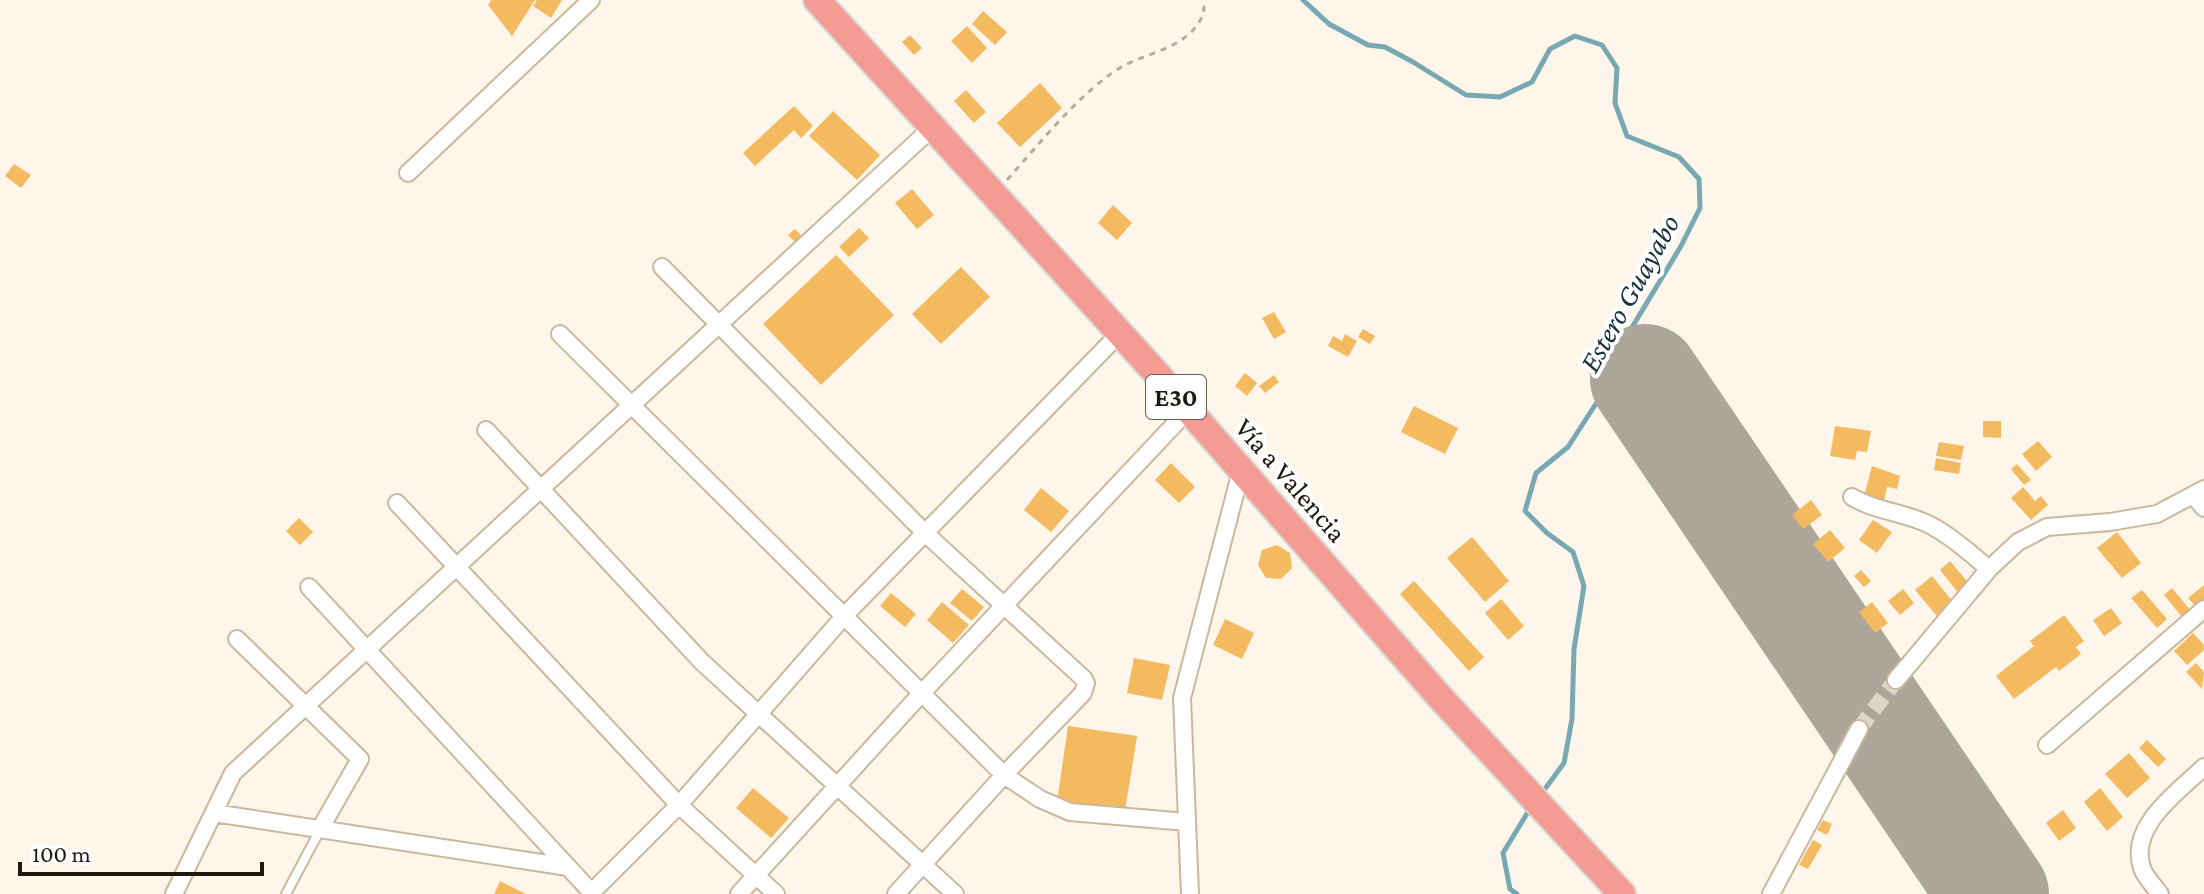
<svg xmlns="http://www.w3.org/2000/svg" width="2204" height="894" viewBox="0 0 2204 894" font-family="'Crimson Pro',serif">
	<rect width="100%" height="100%" fill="#fef6ea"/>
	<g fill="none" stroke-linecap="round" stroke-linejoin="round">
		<path stroke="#78a8b2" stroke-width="5" d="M1303 0 1329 24 1368 45 1385 47 1413 62 1466 95 1500 97 1532 82 1550 49 1575 36 1602 45 1617 68 1615 103 1627 136 1679 157 1699 179 1700 208 1681 246 1622 344 1599 399 1568 447 1536 473 1525 511 1547 533 1573 552 1584 586 1574 649 1572 719 1564 763 1542 793
			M1517 894 1510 889 1503 853 1531 807"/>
		<path stroke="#aca59a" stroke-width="110" d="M1645 379 1994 894"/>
	</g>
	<path fill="#f4ba60" d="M491 0H535L512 36 488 5Z
		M537 0H562L551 18 533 6Z
		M983 11 1007 32 995 45 972 24Z
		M967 26 987 48 972 63 951 41Z
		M910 35 922 48 914 55 902 42Z
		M1040 83 1062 108 1020 147 997 123Z
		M966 90 986 112 974 123 954 101Z
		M794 106 813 126 801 138 794 130 755 166 743 153Z
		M833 111 880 155 857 180 809 136Z
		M14 164 31 175 21 188 5 176Z
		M912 189 934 215 917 229 895 203Z
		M1113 205 1132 223 1117 240 1098 223Z
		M859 228 869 238 849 257 839 247Z
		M795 229 804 238 798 245 788 235Z
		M836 255 894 315 821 385 763 324Z
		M961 267 990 297 941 344 912 314Z
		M1274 312 1286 332 1274 339 1262 318Z
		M1363 329 1375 336 1370 344 1358 337Z
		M1345 334 1357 341 1348 357 1328 346 1333 336 1342 341Z
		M1245 373 1257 383 1247 396 1235 386Z
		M1274 375 1279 382 1265 393 1259 386Z
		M1414 406 1458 428 1445 454 1401 432Z
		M1983 421H2001V438L1983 437Z
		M1835 426 1871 431 1867 452 1857 451 1855 460 1830 456Z
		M2038 441 2052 457 2036 471 2022 454Z
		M1939 442 1964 446 1961 460 1936 456Z
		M1936 458 1961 463 1959 474 1934 470Z
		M1171 463 1195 487 1179 503 1155 480Z
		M2017 464 2031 480 2024 485 2011 469Z
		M1872 466 1900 476 1897 489 1887 487 1884 501 1864 496Z
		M2023 487 2035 501 2041 496 2048 505 2031 520 2011 498Z
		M1041 488 1069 511 1051 532 1024 510Z
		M1811 500 1822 515 1803 529 1792 515Z
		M299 518 313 532 300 545 286 531Z
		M1873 520 1892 532 1877 553 1859 540Z
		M1830 530 1845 548 1828 562 1813 544Z
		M2117 532 2141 563 2122 578 2097 548Z
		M1472 537 1509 581 1485 602 1447 558Z
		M1277 545 1290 553 1292 568 1281 579 1266 578 1258 565 1262 550Z
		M1950 561 1971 586 1960 595 1940 570Z
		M1861 570 1871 581 1864 587 1854 576Z
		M1932 576 1953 602 1937 616 1915 590Z
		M1414 581 1484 657 1469 671 1400 594Z
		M2204 585V600L2196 607 2188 598Z
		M2172 588 2191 611 2182 617 2164 595Z
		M962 589 984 607 972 621 950 603Z
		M1903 589 1914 603 1900 615 1888 601Z
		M2142 590 2167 619 2157 628 2131 598Z
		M891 593 916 614 905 627 880 606Z
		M1501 599 1524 626 1508 640 1485 613Z
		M942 602 969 625 953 643 927 620Z
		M1872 602 1888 623 1875 633 1859 612Z
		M2111 608 2122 623 2104 636 2093 620Z
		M2064 615 2084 641 2076 647 2081 654 2059 671 2056 667 2014 699 1996 676 2034 646 2030 641Z
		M1225 619 1254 633 1242 659 1213 645Z
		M2193 633 2204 645V650L2187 665 2174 651Z
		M1134 658 1170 665 1162 700 1127 693Z
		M2196 663 2204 672 2202 689 2186 672Z
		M1068 726 1137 736 1125 811 1057 802Z
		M2147 740 2166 759 2158 767 2139 748Z
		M2129 753 2150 778 2127 798 2105 774Z
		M753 788 789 818 771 838 736 808Z
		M2100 788 2123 817 2107 831 2084 802Z
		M2063 810 2076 828 2059 841 2046 823Z
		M1823 820 1832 824 1827 835 1817 830Z
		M1813 840 1822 845 1808 869 1799 865Z
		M500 881 526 894H494Z"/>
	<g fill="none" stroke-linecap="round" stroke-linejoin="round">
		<path stroke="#ddd5c9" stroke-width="16" stroke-dasharray="16 8" stroke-linecap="butt" d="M1859 729 1896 680"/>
		<g stroke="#cbb79b" stroke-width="12">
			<path id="service" d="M286 894 320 830"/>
		</g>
		<g stroke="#cbb79b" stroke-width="20">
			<path id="minor" d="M408 173 591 0
				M662 267 925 533 1084 679 1086 683 1083 693 1004 775 896 894
				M560 334 1004 775 1040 799 1070 812 1187 822
				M486 430 702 662 955 894
				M2193 495 2204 508
				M1852 497C1875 511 1903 512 1928 524 1950 535 1970 553 1989 569
				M397 503 679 805 776 894
				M309 587 593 894
				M237 639 360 759 320 829
				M1896 680 1989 569 2018 542 2047 527 2110 522 2157 514 2204 489
				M2047 745 2204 609
				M214 813 568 867
				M174 894 233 773 933 127
				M590 894 679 805 846 614 1120 333
				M739 894 920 695 1188 410
				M1190 894 1182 698 1241 471
				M1771 894 1859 729
				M2160 894C2154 886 2145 877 2142 868 2128 826 2178 792 2204 767"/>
		</g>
		<g stroke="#d7d6d4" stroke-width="30">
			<path id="trunk" d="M817 0 1158 375 1438 695 1622 894"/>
		</g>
		<path stroke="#b3aca0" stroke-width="3" stroke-dasharray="6 6" stroke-linecap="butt" d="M1007 180C1040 143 1072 102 1112 73 1136 55 1174 52 1194 29 1202 20 1205 11 1204 0"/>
		<use href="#service" stroke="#fff" stroke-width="8"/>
		<use href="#minor" stroke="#fff" stroke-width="16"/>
		<use href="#trunk" stroke="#f49c94" stroke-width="26"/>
	</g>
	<g text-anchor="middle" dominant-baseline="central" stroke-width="8" stroke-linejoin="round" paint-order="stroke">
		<rect fill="#fff" stroke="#635e56" stroke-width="2" x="1146" y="375" width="60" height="44" rx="6"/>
		<g font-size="26" font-weight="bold" fill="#20190e">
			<text x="1176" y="397">E30</text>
		</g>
		<g font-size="28" fill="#20190e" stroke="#fff">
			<text transform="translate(1291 480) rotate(49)">Vía a Valencia</text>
		</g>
		<g font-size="30" font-style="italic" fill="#1c3339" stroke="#fff">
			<text transform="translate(1629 293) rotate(-61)">Estero Guayabo</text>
		</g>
	</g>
	<path d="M20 862v12h242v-12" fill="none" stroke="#20190e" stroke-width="4"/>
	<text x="32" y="862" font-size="24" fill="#20190e" stroke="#ffffff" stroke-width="6" paint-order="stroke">100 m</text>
</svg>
